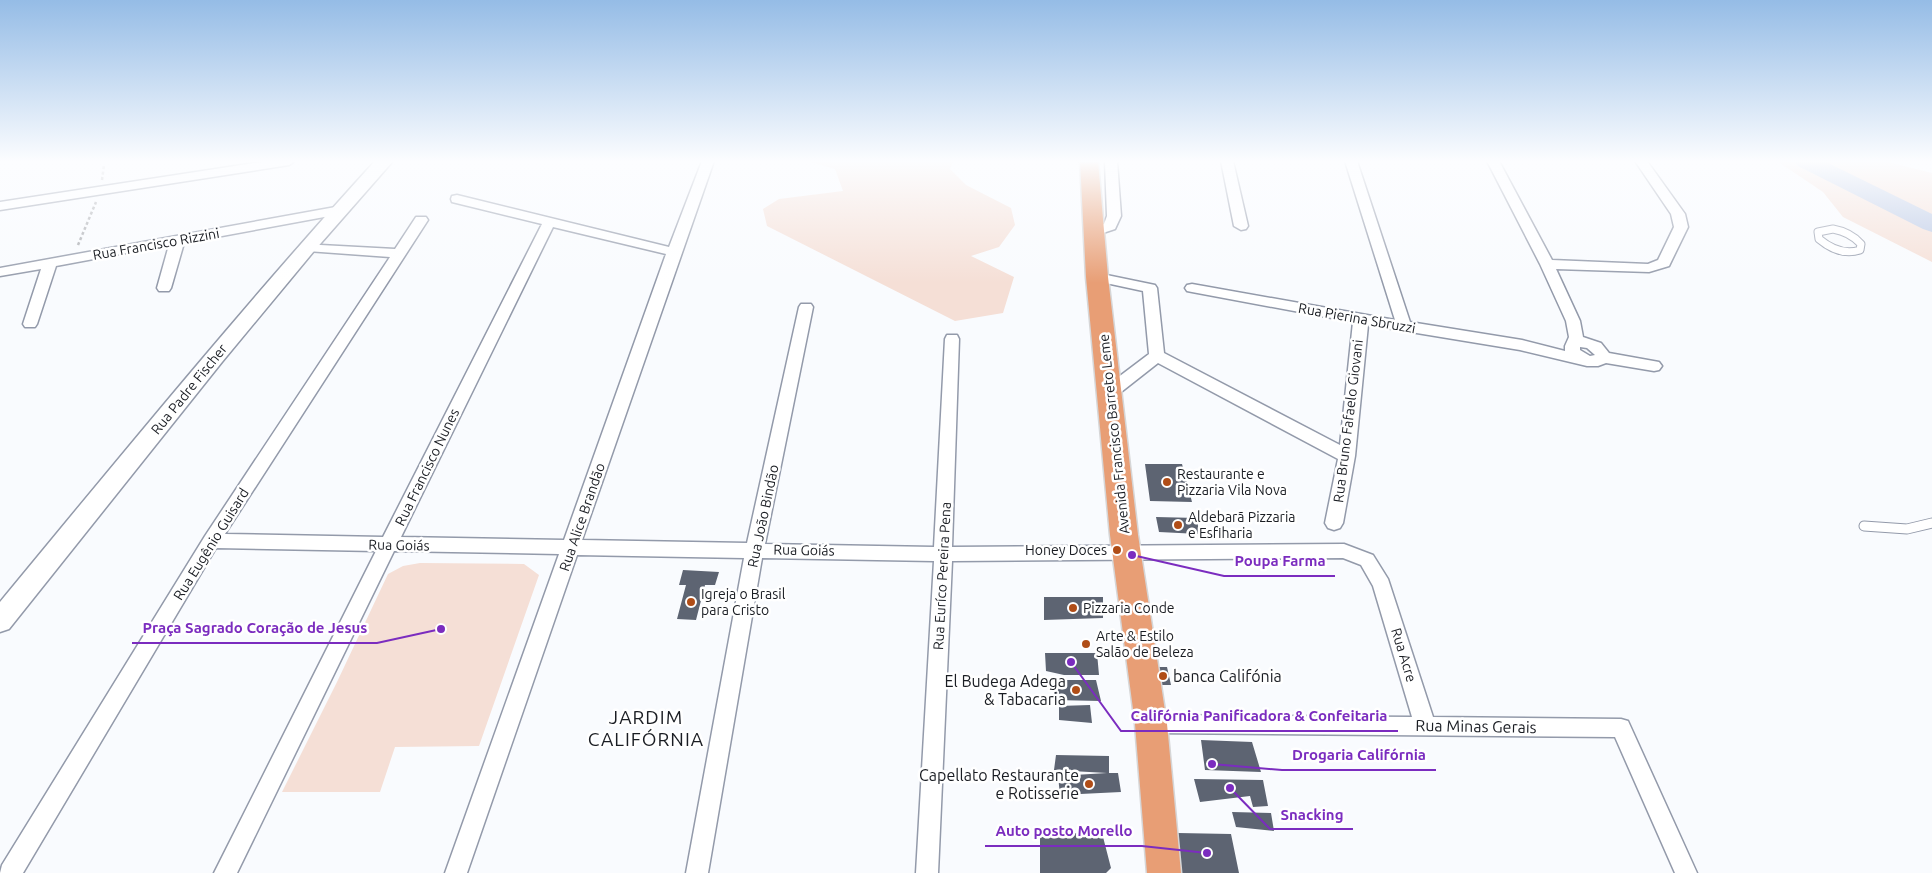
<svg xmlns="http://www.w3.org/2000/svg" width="1932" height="873" viewBox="0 0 1932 873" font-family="Ubuntu,sans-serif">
	<rect width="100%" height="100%" fill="#f9fbfe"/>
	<path fill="#f5dfd6" d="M807 161H953L950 169 966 185 1011 208 1015 225 999 247 971 256 1014 277 1003 313 955 321 767 226 763 209 779 199 843 191 835 169Z
		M1777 161H1884L1932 173V262L1843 217 1823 192Z
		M420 563 524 564 539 575 479 746 395 747 380 792H282L337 682 388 574 403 566Z"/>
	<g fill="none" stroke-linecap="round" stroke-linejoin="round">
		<path fill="#b9c7e3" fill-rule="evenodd" d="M1794 161H1824L1932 214V232L1923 229 1798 166Z"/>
	</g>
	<path fill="#5d6472" d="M1145 464H1182L1192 502 1150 501Z
		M1156 517 1197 518 1199 534 1159 532Z
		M683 570 719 572 715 585H705L696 620 677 619 686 585H679Z
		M1044 597H1103V618L1044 620Z
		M1045 653H1097L1099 675H1064L1046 671Z
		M1156 667H1167L1171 685H1159Z
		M1053 680H1096L1101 701 1054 700Z
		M1090 705 1092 723 1059 720V706Z
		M1201 740 1252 742 1261 772 1205 770Z
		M1056 755 1109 756V773H1118L1121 792 1060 795 1058 776 1107 773 1054 770Z
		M1194 779 1263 780 1268 806 1253 807 1250 796 1200 802Z
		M1232 812 1271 813 1274 831 1236 827Z
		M1040 833H1102L1111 868 1106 873H1040Z
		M1178 833 1231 834 1239 873H1181Z"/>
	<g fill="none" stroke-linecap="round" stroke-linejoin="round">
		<g stroke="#939aaa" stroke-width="9">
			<path id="lane-far1" d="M1833 229C1844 231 1853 235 1861 244L1860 250C1845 255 1831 249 1819 239L1818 232Z"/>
		</g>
		<g stroke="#939aaa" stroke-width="11">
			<path id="lane" d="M1864 526 1907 529 1932 523"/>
		</g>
		<g stroke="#939aaa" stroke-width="3">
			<path id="street" d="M268 161H295L289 165 0 210V202Z
				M702 161H714L582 540 747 543 799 307 801 304H811L813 307 765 544 934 547 945 339 947 335H957L959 339 952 547 1344 544 1373 555 1388 579 1433 717 1621 719 1628 721 1697 873H1675L1615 737 1151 733 1144 731 1141 724 1144 717 1151 715 1412 717 1373 586 1361 565 1343 558 952 561 938 873H916L934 561 762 558 708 873H686L744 558 577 555 467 873H445L559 554 394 551 237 873H214L376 551 216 548 23 873H0L2 865 205 536 390 257 307 251 302 250 300 247 302 244 395 249 416 217H426L428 220 225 534 383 537 542 224 452 202 451 199 452 196 457 195 669 247ZM553 227 666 254 564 540 401 537Z
				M1105 161H1117L1121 216 1115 229 1094 236 1087 232 1089 229 1104 224 1107 216Z
				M1221 161H1233L1248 226 1246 229 1241 230 1234 226Z
				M1345 161H1357L1410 322 1522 340 1565 351V346L1569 337 1566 321 1540 264 1487 161H1499L1552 260 1648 264 1658 260 1674 227 1671 214 1635 161H1647L1685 214 1688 227 1669 266 1649 272 1556 269 1580 321 1583 337 1601 343 1609 353 1659 362 1662 366 1659 370 1654 371 1606 363 1598 366H1587L1520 350 1368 325 1355 456 1343 523 1340 528 1334 530 1328 528 1325 523 1338 459 1158 363 1116 396 1110 397 1104 396 1102 392 1104 388 1149 354 1143 291 1092 280 1090 277 1092 274 1097 273 1155 285 1157 288 1164 353 1340 445 1353 322 1192 292 1187 291 1185 288 1187 285 1192 284 1395 320ZM1580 347 1587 348 1595 355 1590 356 1580 350Z
				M341 206 346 207 347 210 346 213 184 243 171 288 169 291H159L157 288 169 245 56 266 37 324 35 327H25L23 324 41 269 0 276V268Z"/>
		</g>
		<g stroke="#939aaa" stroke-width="3">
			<path id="secondary" d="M375 161H393L314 251 222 362 9 629 0 632V602C123 453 245 304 375 161Z"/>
		</g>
		<g stroke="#d6d6d7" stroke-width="3">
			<path id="primary" d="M1080 161H1098L1108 277 1138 535 1167 724 1181 873H1147L1135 724 1110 535 1086 277Z"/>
		</g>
		<path stroke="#a8aaae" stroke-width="2.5" stroke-dasharray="3 2.5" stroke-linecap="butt" d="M102 180 104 165
			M78 245 96 202"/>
		<use href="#lane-far1" stroke="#fff" stroke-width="7"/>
		<use href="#lane" stroke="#fff" stroke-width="9"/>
		<use href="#street" fill="#fff" fill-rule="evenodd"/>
		<use href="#secondary" fill="#fff" fill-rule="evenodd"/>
		<use href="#primary" fill="#e89e75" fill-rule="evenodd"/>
	</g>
	<linearGradient id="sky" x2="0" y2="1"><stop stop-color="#95bce6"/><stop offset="0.57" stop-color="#fcfdff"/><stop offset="1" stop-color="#fcfdff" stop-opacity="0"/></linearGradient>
	<rect width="1932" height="283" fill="url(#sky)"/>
	<g fill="#b04d17" stroke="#fff" stroke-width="2">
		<circle cx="1167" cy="482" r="5"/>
		<circle cx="1178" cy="525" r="5"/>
		<circle cx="1117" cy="550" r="5"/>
		<circle cx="691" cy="602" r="5"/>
		<circle cx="1073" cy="608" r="5"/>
		<circle cx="1086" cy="644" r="5"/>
		<circle cx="1163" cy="676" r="5"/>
		<circle cx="1076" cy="690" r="5"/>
		<circle cx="1089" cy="784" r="5"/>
	</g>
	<g text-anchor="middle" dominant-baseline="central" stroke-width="5" stroke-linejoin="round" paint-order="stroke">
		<g font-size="14" fill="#1a1d23" stroke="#fff">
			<text transform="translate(156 244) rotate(-10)">Rua Francisco Rizzini</text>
			<text transform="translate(1357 318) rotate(10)">Rua Pierina Sbruzzi</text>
			<text transform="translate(189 389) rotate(-51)">Rua Padre Fischer</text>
			<text transform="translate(1348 421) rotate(-83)">Rua Bruno Fafaelo Giovani</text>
			<text transform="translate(1114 434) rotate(-96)">Avenida Francisco Barreto Leme</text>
			<text transform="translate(427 467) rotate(-64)">Rua Francisco Nunes</text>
			<text transform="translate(763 516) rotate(-78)">Rua João Bindão</text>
			<text transform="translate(582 517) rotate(-71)">Rua Alice Brandão</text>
			<text transform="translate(211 544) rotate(-58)">Rua Eugênio Guisard</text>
			<text transform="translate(399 545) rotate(1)">Rua Goiás</text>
			<text transform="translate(804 550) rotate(1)">Rua Goiás</text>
			<text transform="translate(942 576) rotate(-87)">Rua Euríco Pereira Pena</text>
			<text transform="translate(1404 655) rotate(73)">Rua Acre</text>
		</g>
		<g font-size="14" fill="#1a1d23" stroke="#fff" text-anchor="start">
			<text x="1177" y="474">Restaurante e<tspan x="1177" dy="16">Pizzaria Vila Nova</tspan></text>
			<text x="1188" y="517">Aldebarã Pizzaria<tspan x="1188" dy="16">e Esfiharia</tspan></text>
			<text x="1107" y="550" text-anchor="end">Honey Doces</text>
			<text x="701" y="594">Igreja o Brasil<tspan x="701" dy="16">para Cristo</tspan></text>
			<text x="1083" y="608">Pizzaria Conde</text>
			<text x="1096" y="636">Arte &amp; Estilo<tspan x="1096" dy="16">Salão de Beleza</tspan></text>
		</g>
		<g font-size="16" fill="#1a1d23" stroke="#fff" text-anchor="end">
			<text x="1173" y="676" text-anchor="start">banca Califónia</text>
			<text x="1066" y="681">El Budega Adega<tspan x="1066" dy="18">&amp; Tabacaria</tspan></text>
			<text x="1079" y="775">Capellato Restaurante<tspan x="1079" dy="18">e Rotisserie</tspan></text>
		</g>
		<g font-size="16" fill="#1a1d23" stroke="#fff">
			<text transform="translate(1476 726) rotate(1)">Rua Minas Gerais</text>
		</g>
		<g font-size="19" letter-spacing="1" fill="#1a1d23" stroke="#fff">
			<text x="646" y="717">JARDIM<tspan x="646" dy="22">CALIFÓRNIA</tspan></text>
		</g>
	</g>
	<path fill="none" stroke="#7b2cbf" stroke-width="2" d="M1132 555L1224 576H1335M441 629L377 643H132M1071 662L1121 731H1398M1212 764L1282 770H1436M1230 788L1270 829H1353M1207 853L1142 846H985"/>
	<g fill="#7b2cbf" stroke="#fff" stroke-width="2">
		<circle cx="1132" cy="555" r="5"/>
		<circle cx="441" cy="629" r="5"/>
		<circle cx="1071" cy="662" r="5"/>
		<circle cx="1212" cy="764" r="5"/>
		<circle cx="1230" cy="788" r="5"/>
		<circle cx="1207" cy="853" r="5"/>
	</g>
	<g font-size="15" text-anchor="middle" font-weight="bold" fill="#7b2cbf" stroke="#fff" stroke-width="5" stroke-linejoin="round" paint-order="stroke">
		<text x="1280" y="566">Poupa Farma</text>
		<text x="255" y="633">Praça Sagrado Coração de Jesus</text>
		<text x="1259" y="721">Califórnia Panificadora &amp; Confeitaria</text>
		<text x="1359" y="760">Drogaria Califórnia</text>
		<text x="1312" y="820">Snacking</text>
		<text x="1064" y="836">Auto posto Morello</text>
	</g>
</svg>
